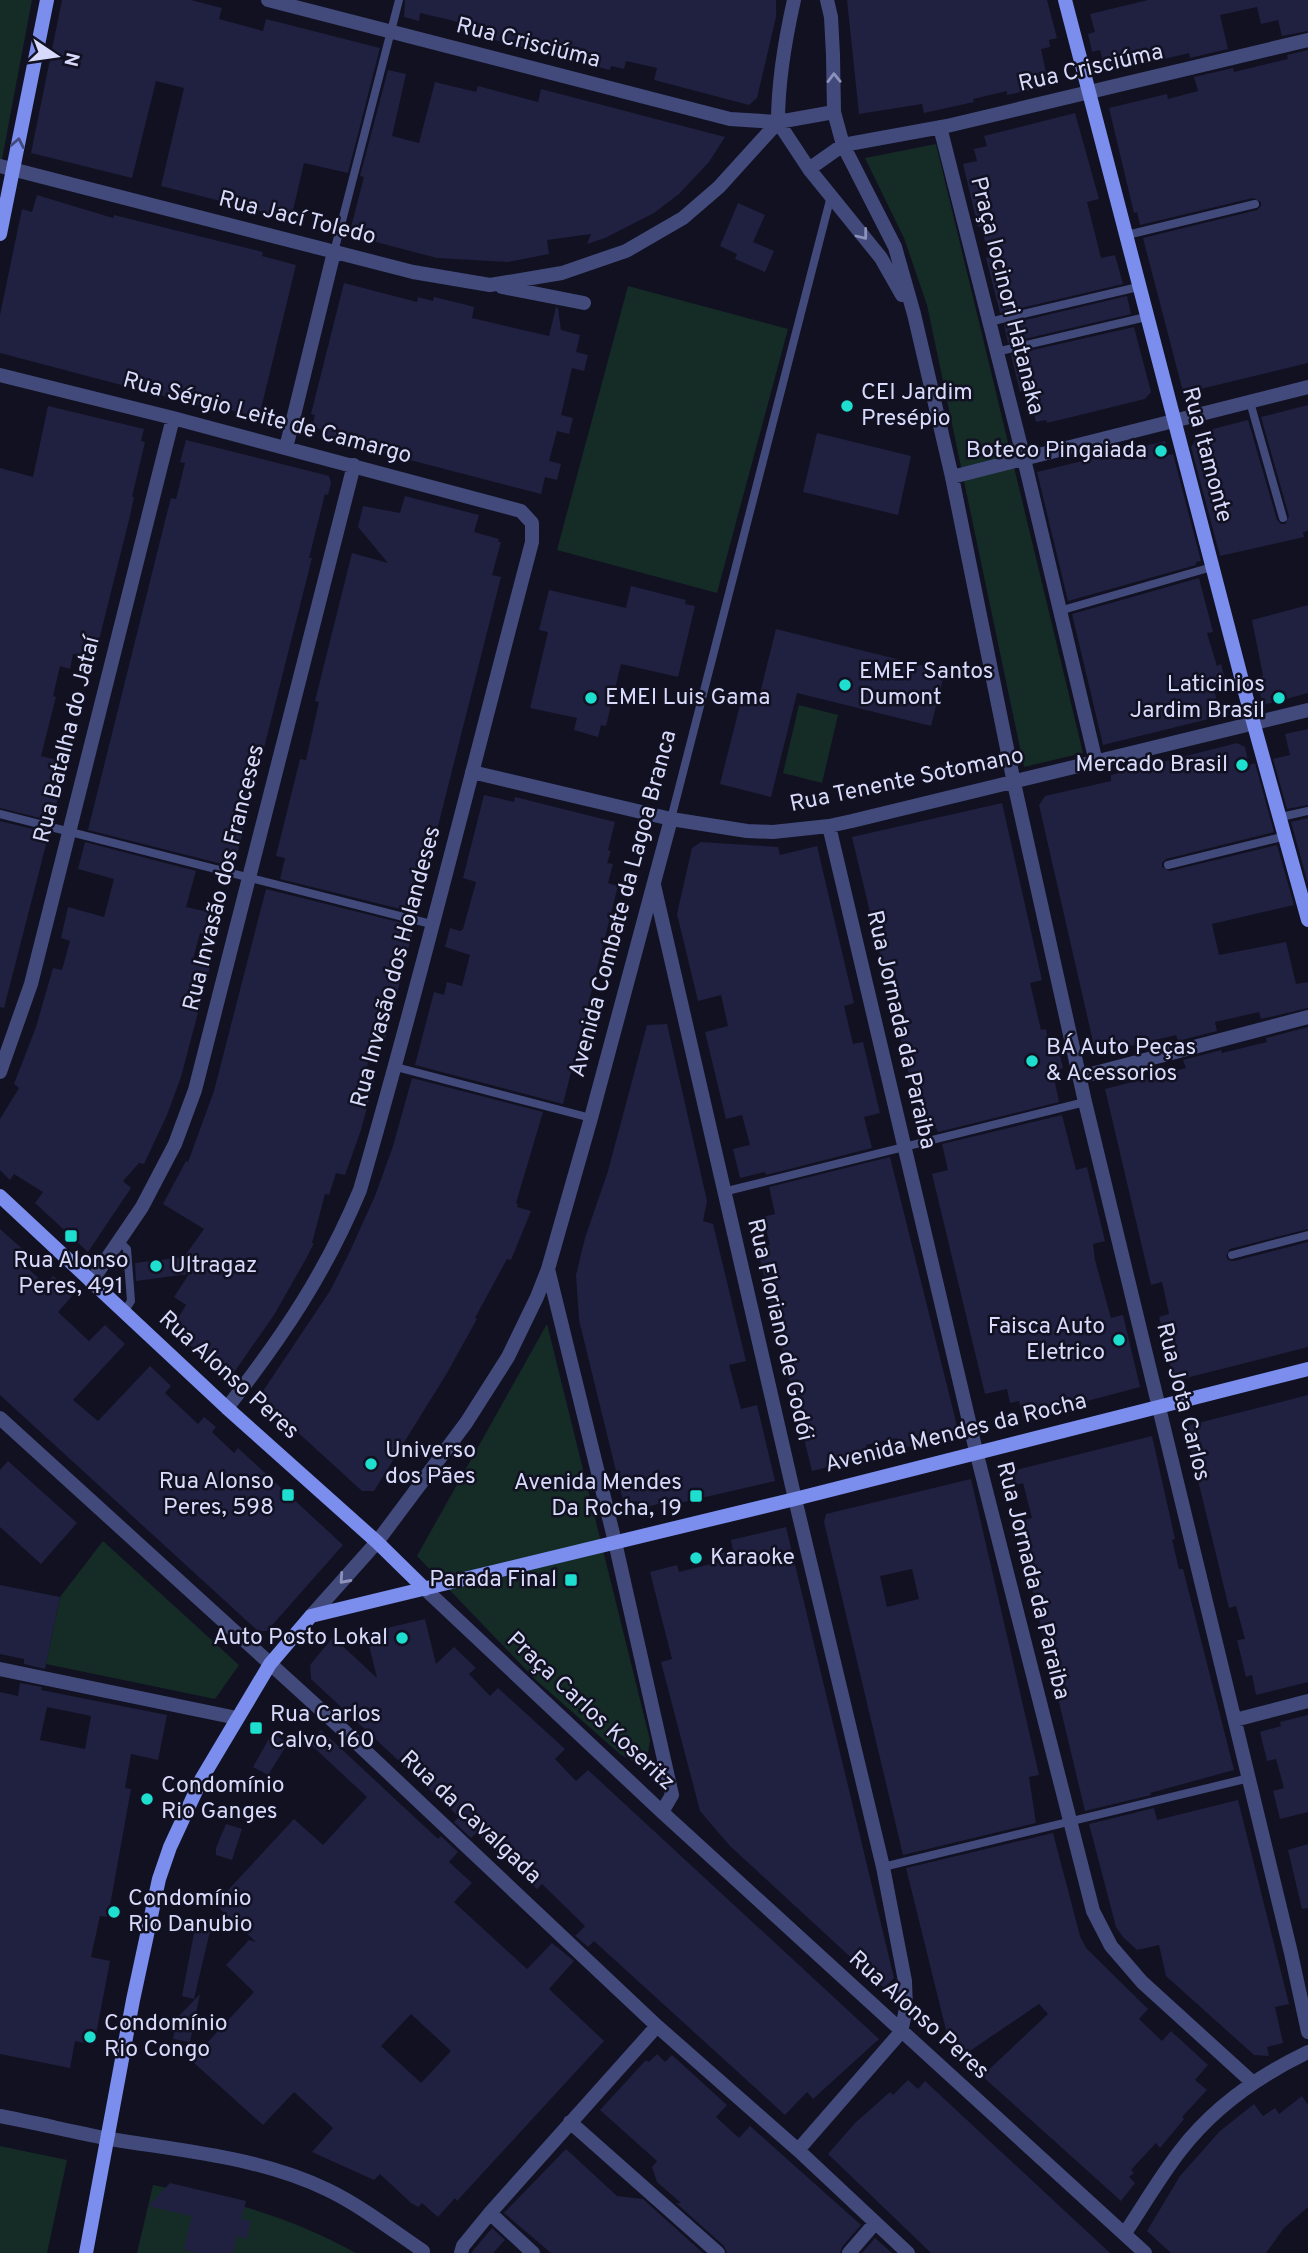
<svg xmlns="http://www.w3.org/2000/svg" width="1308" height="2253" viewBox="0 0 1308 2253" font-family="Overpass,sans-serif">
	<rect width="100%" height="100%" fill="#112"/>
	<path fill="#152b26" d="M0 0H32L0 170Z
		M936 144 1083 753 1024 767 927 305 904 238 865 158Z
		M628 286 788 329 717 593 557 550Z
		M799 705 838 715 822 783 783 773Z
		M547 1324 650 1740 647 1759 640 1764 621 1755 537 1681 417 1556Z
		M103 1541 239 1665 215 1699 46 1664 60 1597Z
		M0 2146 67 2160 47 2253H0Z
		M153 2185C228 2200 289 2216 356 2253H137Z"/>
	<path fill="#202040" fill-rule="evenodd" d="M62 0H191L222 8 219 19 263 31 266 19 380 48 348 173 304 163 291 219 161 186 184 88 156 81 132 178 31 153Z
		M405 0H776V17L757 98 749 105 654 80 657 68 626 61 624 69 611 66 610 70 491 39 493 32 450 20 420 13 419 21 404 17Z
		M847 0H1047L1057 38 1049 40 1050 47 1041 49 1049 86 1007 95V91L973 99 974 102 924 113 922 104 859 114Z
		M1148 0H1308V31L1282 36 1278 20 1261 24 1257 7 1220 15 1228 49 1190 58 1189 53 1131 67 1130 63 1105 69 1100 50 1092 52 1088 34 1095 32 1090 14Z
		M1308 50V363L1188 392 1182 388 1143 238 1257 210 1261 206V202L1253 198 1140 225 1137 212 1134 213 1109 108 1167 94 1168 99 1198 91 1194 77 1233 68 1234 72 1288 59 1287 55Z
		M388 70 406 74 392 136 419 143 435 82 476 92 478 86 538 102 541 89 725 137 709 162 679 194 654 213 605 238 587 244 591 234 547 240 549 254 508 262 437 258 349 235 364 177 360 176Z
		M1075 113 1099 199 1087 202 1101 258 1115 255 1123 284 1000 313 986 258 989 257 981 226 978 227 963 164 977 161 974 149 987 146 984 136Z
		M37 195 113 218 114 215 263 252 262 256 296 265 259 417 225 409 224 412 0 353V315L22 209 32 212Z
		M738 203 765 215 753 242 774 251 765 272 735 259 737 254 720 246Z
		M344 283 417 302 418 297 433 301 434 297 463 304 474 307 472 318 549 336 556 307 558 308 561 330 580 335 576 352 588 355 584 371 572 368 561 415 573 418 569 434 557 431 549 461 561 464 557 480 545 477 541 494 325 438 326 431 312 427 315 415 311 414Z
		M1127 296 1131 314 1008 343 1004 325Z
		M1134 327 1151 392 1145 399 1047 423 1046 420 1036 422 1034 413 1031 414 1025 391 1020 392 1011 355Z
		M1308 405V531L1303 532 1304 537 1220 556 1191 447 1201 432 1248 420 1277 520 1281 524H1285L1289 516 1261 417Z
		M48 406 144 429 141 441 145 442 132 497H134L130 516 94 660 73 654 70 669 60 666 53 696 56 697 41 756 57 760 54 772 64 774 52 821 0 808V468L33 477Z
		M817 433 911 456 898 515 803 492Z
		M186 440 329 476 331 483 328 495 325 494 309 558H312L234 867 88 830 166 517 171 498 176 499 185 463 180 462Z
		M1165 441 1168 455 1173 454 1201 561 1196 562V565L1068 601 1037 472Z
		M405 496 479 515 474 532 499 539 498 542H501L492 575 501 577 416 913 280 879 285 858 276 856 300 759 306 760 319 702 315 701 352 553 388 563 358 527 363 506 400 513Z
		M1199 578 1213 632 1207 633 1217 666 1221 664 1226 683 1213 686 1221 716 1103 745 1072 614Z
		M631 586 686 600 685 604 695 606 678 677 621 664 606 726 601 725 598 737 574 730 577 718 530 708 548 632 539 630 549 590 626 608Z
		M1308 605V693L1263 705 1256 678 1263 676 1252 620Z
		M776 629 945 671 931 726 797 693 771 797 720 784 743 693 759 697Z
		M1308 729V805L1287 809 1273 759 1290 755 1285 734Z
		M1237 743 1245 747 1249 765 1255 763 1274 832 1166 859 1162 863V867L1170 871 1277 845 1294 905 1212 924 1219 955 1286 942 1296 984 1308 982V1008L1261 1019 1259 1012 1215 1022 1217 1031 1178 1041 1176 1035 1106 1052 1094 1046 1039 805 1045 796 1111 781V775Z
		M484 795 514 802 515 797 615 822 608 850 611 851 607 863 613 864 608 883 618 886 563 1104 415 1065 434 992 444 995 447 982 462 986 470 955 445 947 450 928 460 931 463 929 476 882 463 878Z
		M1002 803 1042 980 1030 983 1041 1030 1046 1029 1048 1041 1056 1039 1063 1068 1060 1069 1062 1076 1054 1078 1059 1102 938 1132 936 1128 927 1130 924 1117 919 1118 895 1015 905 1013 894 969 884 971 852 837Z
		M1308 818V884L1291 822Z
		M0 821 49 833 4 1008 0 1007Z
		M85 842 196 871 186 907 213 913 207 935 200 933 192 963 210 967 181 1077 167 1115 144 1164 139 1163 123 1181 131 1188 88 1252 35 1203 43 1192 14 1174 10 1180 0 1170V1119L19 1088 14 1084 36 1027 53 968 62 970 70 941 61 938 68 907 104 917 114 879 78 869Z
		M701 842 778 847 780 855 817 846 854 1003 844 1006 853 1044 863 1042 880 1113 864 1117 872 1148 766 1175 765 1172 740 1178 733 1149 750 1145 742 1115 726 1119 705 1032 728 1026 721 995 698 1001 677 914 692 848Z
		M266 889 414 926 385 1040 375 1038 366 1070 376 1073 361 1130 345 1175 336 1173 329 1195 325 1194 312 1243H314L307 1257 274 1315 228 1381 172 1328 186 1305 174 1297 189 1274 136 1281 135 1263 184 1257 204 1229 163 1204 186 1161 188 1162 214 1091Z
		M667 1024 707 1201 703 1221 713 1224 746 1361 729 1365 741 1409 757 1405 775 1481 667 1506 666 1502 639 1509 637 1501 624 1504 579 1320 576 1275 585 1238 608 1171 647 1025Z
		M1308 1027V1229L1230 1249 1226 1256 1228 1260 1234 1261 1308 1242V1347L1174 1381 1159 1317 1169 1314 1162 1282 1151 1285 1105 1089 1186 1068 1183 1060 1221 1050 1222 1053 1267 1042 1266 1038Z
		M412 1078 543 1112 516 1203 518 1204 517 1207 531 1211 511 1260 507 1259 475 1318 477 1319 447 1373 374 1491H362L259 1397 330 1291 350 1251 375 1196 393 1146Z
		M1062 1115 1076 1170 1087 1167 1105 1241 1093 1244 1095 1260 1111 1318 1123 1315 1140 1387 1023 1418 1019 1401 1010 1403 1007 1389 985 1394 932 1174 948 1170 942 1144Z
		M890 1157 959 1434 900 1449 897 1438 866 1445 869 1457 812 1471 757 1248 770 1245 763 1217 775 1214 769 1187Z
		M0 1229 29 1255 22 1263 45 1284 53 1276 73 1295 58 1312 89 1341 105 1325 125 1344 73 1400 98 1421 150 1366 171 1386 165 1393 198 1424 204 1417 216 1427 212 1432 234 1453 238 1448 343 1545 267 1631H258L0 1395Z
		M1308 1395V1682L1256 1695 1252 1675 1246 1677 1237 1640 1245 1639 1236 1606 1229 1608 1186 1431 1190 1425Z
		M1152 1436 1175 1539 1172 1540 1179 1569H1183L1234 1770 1150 1793 1151 1795 1085 1811 1016 1522 1032 1518 1023 1483 1008 1487 1004 1473Z
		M8 1461 77 1523 41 1564 0 1527V1470Z
		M971 1479 1039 1775 1029 1777 1036 1823 903 1855 824 1522 826 1514ZM912 1569 919 1599 887 1607 880 1576Z
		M786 1527 894 1978 884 1988 730 1846 700 1811 661 1662 672 1659 650 1572 677 1565 679 1572 719 1562 717 1554 733 1551 731 1540Z
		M0 1585 60 1597 45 1669 24 1664V1659L0 1654Z
		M425 1619 436 1664 454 1647 476 1668 469 1674 490 1696 498 1688 565 1749 555 1759 576 1781 588 1770 879 2039 813 2099 807 2092 785 2115 594 1941 588 1947 575 1936 585 1926 542 1884 537 1889 476 1833 471 1838 454 1822 459 1817 311 1679 310 1665 333 1637 377 1678 366 1633Z
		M20 1683 42 1687 41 1690 167 1715 158 1760 131 1754 125 1788 131 1789 108 1917 100 1916 91 1957 110 1961 94 2045 75 2041 70 2068 0 2054V1692L18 1696ZM47 1707 91 1716 85 1749 40 1740Z
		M1308 1715V1812L1280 1819 1273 1791 1284 1788 1276 1759 1267 1761 1260 1732 1281 1726 1280 1722Z
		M321 1730 438 1839 441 1836 458 1852 449 1862 472 1883 454 1902 527 1969 552 1943 574 1961 549 1989 604 2041 457 2201 455 2198 438 2217 422 2203 418 2207 411 2203 380 2174 374 2180 312 2152 333 2128 294 2092 263 2125 194 2063V2057L254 1992 226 1965 249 1940 256 1942 215 1904 294 1819 323 1845 367 1797 309 1743ZM411 2014 451 2051 421 2083 381 2046Z
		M272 1733 288 1743 268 1775 253 1767Z
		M1238 1800 1289 2004 1275 2007 1283 2043 1267 2047 1269 2056 1254 2055 1166 1976 1159 1945 1137 1950 1123 1937 1116 1927 1089 1824 1154 1808 1157 1820Z
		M226 1824 242 1829 232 1860 216 1855V1848Z
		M1053 1833 1080 1936 1086 1948 1148 2009 1139 2019 1162 2041 1171 2031 1208 2065 1195 2080 1207 2090 1182 2117 1184 2119 1160 2148 1156 2143 1131 2170 1134 2173 1129 2177 1135 2183 1121 2201 982 2076 1048 2014 1039 2004 961 2057 953 2050 946 2030 906 1868Z
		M1308 1844V1908L1302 1909 1288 1850Z
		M195 1928 210 1931 194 1999 182 1996Z
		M200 1994 190 2042 173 2039 177 2018Z
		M657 2054 665 2062 672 2055 727 2105 716 2117 739 2138 750 2126 861 2225 842 2247 840 2253H727L724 2246 676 2203H681L657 2182 652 2167 657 2161 600 2110 646 2060 649 2062Z
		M908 2080 918 2089 925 2081 1110 2253H931L828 2154 855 2123 890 2092 893 2095Z
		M1302 2096 1308 2105V2207L1284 2228 1266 2253H1171L1147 2231 1180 2176 1220 2131 1254 2104 1263 2116 1275 2108 1279 2114Z
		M566 2149 617 2196 643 2199 703 2253H551L504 2213Z
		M170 2183 246 2201 241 2219 251 2221 247 2239 237 2236 233 2253H199L184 2250 192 2216 148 2206Z
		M492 2228 505 2240 493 2253H471Z
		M875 2238 892 2253H862Z"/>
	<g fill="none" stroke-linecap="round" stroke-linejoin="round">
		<path stroke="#424a7b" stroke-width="8" d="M1127 235 1255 204
			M334 252 399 0
			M989 322 1138 287
			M996 352 1146 317
			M1250 402 1283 518
			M1059 611 1212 567
			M0 814 435 925
			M1281 817 1308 811
			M671 819 831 196
			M1168 865 1286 836
			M396 1067 591 1118
			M723 1192 1085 1102
			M119 1241 127 1249 131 1301 124 1312
			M1232 1255 1308 1235
			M883 1867 1249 1778"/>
		<path stroke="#424a7b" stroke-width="14" d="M268 0 730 119 778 122 834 112
			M827 0 831 17 833 55 834 112 843 145 895 247 914 314 952 477 1014 783 1085 1102 1291 1953 1308 2032
			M778 122 809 169 881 258 902 295
			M940 127 1024 459 1096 762
			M0 166 413 272 490 285 562 273 626 251 683 218 719 187 778 122C778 81 785 40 794 0
			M809 169 843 145 947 126 1308 40
			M502 287 584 303
			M0 375 173 418 521 511 532 523V542C475 758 422 975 360 1190 325 1274 283 1336 227 1408
			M286 448 334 252
			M952 477 1308 387
			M472 772 671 819 747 831 773 832 829 826 852 821 1308 710
			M829 826 976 1451 1093 1911 1111 1946 1142 1982 1252 2082
			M654 885 795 1499 883 1867 905 1981 906 2009 901 2032 798 2150
			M0 1072 31 984 173 418
			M1080 1077 1308 1017
			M548 1269 615 1542 672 1795 662 1812
			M91 1282 142 1207 175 1144 195 1090 354 465
			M0 1418 343 1730 657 2026 798 2150 908 2253
			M425 1589 662 1812 1145 2253
			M311 1616 377 1542 466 1423 508 1357 537 1297 548 1269 591 1118 671 819
			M0 1669 237 1718
			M1235 1720 1308 1701
			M0 2116C37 2123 73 2132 110 2139 183 2151 260 2157 328 2190 361 2206 392 2230 423 2251
			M570 2122 718 2253
			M490 2213 533 2253
			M1125 2233C1143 2206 1160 2177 1180 2151 1213 2108 1260 2075 1308 2052
			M461 2253 463 2246 490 2213 657 2026
			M849 2253 875 2223"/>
		<path stroke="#7b8ded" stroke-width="14" d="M1065 0 1246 696 1308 920
			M0 234 47 0
			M0 1196 227 1408 377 1542 425 1589
			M86 2253 133 2000 159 1879 170 1847 202 1778 270 1664 311 1616 795 1499 1308 1369"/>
	</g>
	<defs><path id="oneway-chevron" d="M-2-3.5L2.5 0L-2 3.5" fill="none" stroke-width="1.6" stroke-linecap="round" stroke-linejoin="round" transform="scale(1.75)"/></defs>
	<g stroke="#8c92ba">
		<use href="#oneway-chevron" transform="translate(834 78) rotate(-91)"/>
		<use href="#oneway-chevron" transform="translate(863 235) rotate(52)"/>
		<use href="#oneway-chevron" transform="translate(344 1579) rotate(132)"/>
	</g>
	<use stroke="#41497d" href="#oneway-chevron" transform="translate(18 143) rotate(-79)"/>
	<g fill="#1edfcf" stroke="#112" stroke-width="2.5">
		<circle cx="847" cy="406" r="7"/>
		<circle cx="1161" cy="451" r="7"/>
		<circle cx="845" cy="685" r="7"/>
		<circle cx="591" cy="698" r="7"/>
		<circle cx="1279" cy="698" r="7"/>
		<circle cx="1242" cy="765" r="7"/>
		<circle cx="1032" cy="1061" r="7"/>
		<rect x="64" y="1229" width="14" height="14" rx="3.5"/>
		<circle cx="156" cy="1266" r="7"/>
		<circle cx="1119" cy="1340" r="7"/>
		<circle cx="371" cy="1464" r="7"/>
		<rect x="281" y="1488" width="14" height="14" rx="3.5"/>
		<rect x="689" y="1489" width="14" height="14" rx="3.5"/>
		<circle cx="696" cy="1558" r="7"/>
		<rect x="564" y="1573" width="14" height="14" rx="3.5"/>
		<circle cx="402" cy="1638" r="7"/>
		<rect x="249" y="1721" width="14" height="14" rx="3.5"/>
		<circle cx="147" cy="1799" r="7"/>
		<circle cx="114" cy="1912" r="7"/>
		<circle cx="90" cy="2037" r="7"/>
	</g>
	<g text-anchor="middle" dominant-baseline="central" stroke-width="5" stroke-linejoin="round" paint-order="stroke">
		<g font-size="23" fill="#d7dafa" stroke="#112">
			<text transform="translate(528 44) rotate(14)">Rua Crisciúma</text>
			<text transform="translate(1091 69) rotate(-13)">Rua Crisciúma</text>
			<text transform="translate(297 219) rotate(14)">Rua Jací Toledo</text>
			<text transform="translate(1006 296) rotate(76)">Praça Iocinori Hatanaka</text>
			<text transform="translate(267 419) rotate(15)">Rua Sérgio Leite de Camargo</text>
			<text transform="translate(1206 455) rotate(75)">Rua Itamonte</text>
			<text transform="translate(68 740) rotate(-76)">Rua Batalha do Jataí</text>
			<text transform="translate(907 781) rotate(-12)">Rua Tenente Sotomano</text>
			<text transform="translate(225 878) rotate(-76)">Rua Invasão dos Franceses</text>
			<text transform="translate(624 904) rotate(-75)">Avenida Combate da Lagoa Branca</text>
			<text transform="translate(397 967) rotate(-75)">Rua Invasão dos Holandeses</text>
			<text transform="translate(900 1030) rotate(77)">Rua Jornada da Paraiba</text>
			<text transform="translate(779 1330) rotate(77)">Rua Floriano de Godói</text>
			<text transform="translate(228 1376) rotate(42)">Rua Alonso Peres</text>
			<text transform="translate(1182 1402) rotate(76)">Rua Jota Carlos</text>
			<text transform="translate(956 1434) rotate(-14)">Avenida Mendes da Rocha</text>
			<text transform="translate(1032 1581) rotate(76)">Rua Jornada da Paraiba</text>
			<text transform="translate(590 1712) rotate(43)">Praça Carlos Koseritz</text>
			<text transform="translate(470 1818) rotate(43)">Rua da Cavalgada</text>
			<text transform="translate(918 2016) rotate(42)">Rua Alonso Peres</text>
		</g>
		<g font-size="23" fill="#d7dafa" stroke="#112" text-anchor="start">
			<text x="861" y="393">CEI Jardim<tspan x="861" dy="26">Presépio</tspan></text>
			<text x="1147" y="451" text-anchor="end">Boteco Pingaiada</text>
			<text x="859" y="672">EMEF Santos<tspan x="859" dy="26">Dumont</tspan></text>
			<text x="1265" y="685" text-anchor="end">Laticinios<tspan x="1265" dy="26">Jardim Brasil</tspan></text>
			<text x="605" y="698">EMEI Luis Gama</text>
			<text x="1228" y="765" text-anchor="end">Mercado Brasil</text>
			<text x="1046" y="1048">BÁ Auto Peças<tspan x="1046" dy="26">&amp; Acessorios</tspan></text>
			<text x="71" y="1261" text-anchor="middle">Rua Alonso<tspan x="71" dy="26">Peres, 491</tspan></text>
			<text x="170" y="1266">Ultragaz</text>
			<text x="1105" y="1327" text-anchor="end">Faisca Auto<tspan x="1105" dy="26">Eletrico</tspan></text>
			<text x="385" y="1451">Universo<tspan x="385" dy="26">dos Pães</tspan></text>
			<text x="274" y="1482" text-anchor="end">Rua Alonso<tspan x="274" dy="26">Peres, 598</tspan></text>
			<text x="682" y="1483" text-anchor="end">Avenida Mendes<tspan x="682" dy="26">Da Rocha, 19</tspan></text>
			<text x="710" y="1558">Karaoke</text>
			<text x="557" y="1580" text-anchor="end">Parada Final</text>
			<text x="388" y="1638" text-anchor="end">Auto Posto Lokal</text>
			<text x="270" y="1715">Rua Carlos<tspan x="270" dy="26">Calvo, 160</tspan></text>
			<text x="161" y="1786">Condomínio<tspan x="161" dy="26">Rio Ganges</tspan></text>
			<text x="128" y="1899">Condomínio<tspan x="128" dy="26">Rio Danubio</tspan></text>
			<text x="104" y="2024">Condomínio<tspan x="104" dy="26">Rio Congo</tspan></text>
		</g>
	</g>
	<g transform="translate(56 56) rotate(103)" stroke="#111122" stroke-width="5" paint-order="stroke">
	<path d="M0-5L12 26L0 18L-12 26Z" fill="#d7dafa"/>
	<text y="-10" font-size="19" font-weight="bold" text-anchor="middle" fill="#d7dafa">N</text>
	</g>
</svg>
